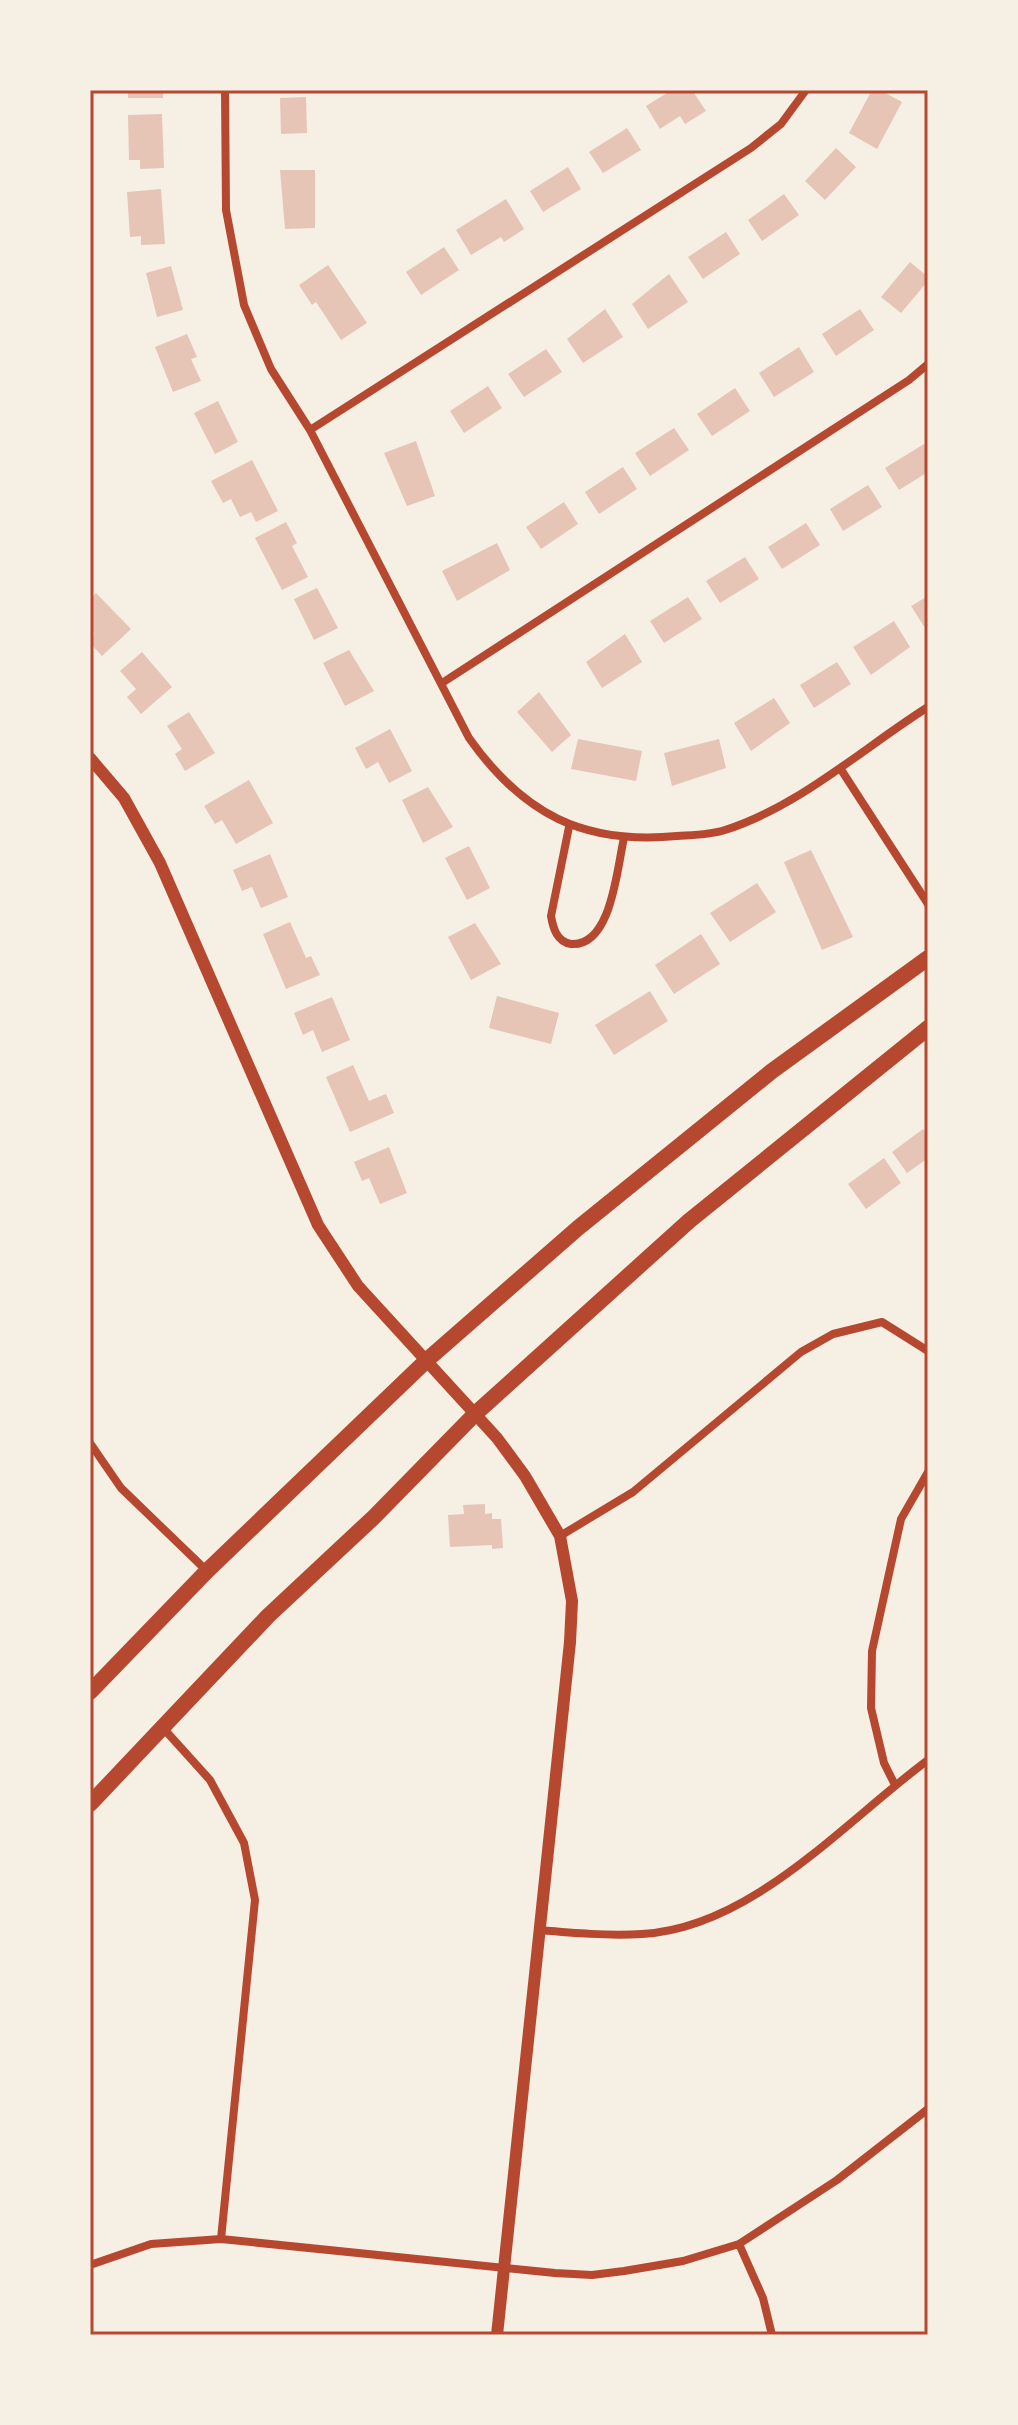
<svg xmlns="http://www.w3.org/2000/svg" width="1018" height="2425" viewBox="0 0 1018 2425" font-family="'Fira Sans',sans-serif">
	<rect width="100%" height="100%" fill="#f6efe4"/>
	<path fill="#e6c5b7" d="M128 90H163V98H128Z
		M672 90H692L706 111 685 124 680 116 660 129 646 106Z
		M872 90H880L902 102 877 149 849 133Z
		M306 97 307 133 281 134 280 98Z
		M162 114 164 168 140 169V160H129L128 115Z
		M627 128 641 150 603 173 589 152Z
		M836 148 856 167 825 200 805 181Z
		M568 167 581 189 543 212 530 191Z
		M280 170H315V228L285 229Z
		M161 189 165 244 141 245V236L130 237 127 192Z
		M784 194 799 215 762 241 748 220Z
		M506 199 524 229 504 242 501 237 471 255 456 230Z
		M726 232 740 254 703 279 688 257Z
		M444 247 459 270 421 295 406 272Z
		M910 262 928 277V281L901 313 881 297Z
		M328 265 367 323 341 340 316 302 312 305 299 285Z
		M171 266 183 310 157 317 146 273Z
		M669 274 688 302 648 329 632 304Z
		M605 309 623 337 583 363 567 339Z
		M860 309 874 330 836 356 822 334Z
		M187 334 197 357 191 359 201 381 173 392 155 347Z
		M799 347 814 372 774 397 759 373Z
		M546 349 562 372 524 397 508 374Z
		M488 386 502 408 464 433 450 411Z
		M735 388 750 411 712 436 697 414Z
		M218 401 238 442 215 454 194 413Z
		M674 428 689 450 650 476 635 453Z
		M416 441 435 496 407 506 384 453Z
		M924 444 928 451V472L899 490 885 468Z
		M252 460 278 511 256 522 251 512 240 517 231 499 223 503 211 481Z
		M623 467 637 489 599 514 585 492Z
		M868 485 882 507 843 531 830 509Z
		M564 502 578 524 541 549 526 527Z
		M286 522 297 543 292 546 308 577 282 590 255 538Z
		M806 523 820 545 782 569 768 547Z
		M497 543 510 570 457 601 442 571Z
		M745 557 759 579 720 603 706 581Z
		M317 588 338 628 314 640 294 599Z
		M96 593 131 629 102 656 90 643 94 633 90 629V599Z
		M928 596V626L925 628 911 606Z
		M688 597 702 619 664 643 650 621Z
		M894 621 910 647 871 675 853 647Z
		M625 634 642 662 602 688 586 662Z
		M349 650 374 691 345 706 323 663Z
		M142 652 172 687 141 714 127 697 136 689 120 671Z
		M837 662 851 684 814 708 800 685Z
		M539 692 571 735 552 752 517 712Z
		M774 698 790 723 751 751 734 723Z
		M189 712 215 753 185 771 175 754 182 749 167 726Z
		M390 729 412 771 389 783 378 762 366 769 355 748Z
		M578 739 642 751 636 781 571 769Z
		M719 739 726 768 672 786 664 753Z
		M249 780 273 823 236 844 222 820 215 824 204 806Z
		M428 787 453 827 423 843 402 800Z
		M469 846 490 888 467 900 445 858Z
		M811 850 853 937 822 950 784 862Z
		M270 854 288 897 261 908 252 887 242 891 233 870Z
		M757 883 776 912 730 942 710 913Z
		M290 922 306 958 311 956 320 975 286 989 263 934Z
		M475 923 501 964 471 980 448 937Z
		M701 934 720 964 674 994 655 965Z
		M650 991 668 1021 614 1055 595 1025Z
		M497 996 559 1013 551 1044 489 1028Z
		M332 997 350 1040 322 1052 313 1030 303 1035 294 1013Z
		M353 1065 369 1101 386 1094 394 1113 350 1132 326 1077Z
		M923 1129 928 1136V1158L907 1173 892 1152Z
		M389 1147 407 1193 380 1204 369 1178 362 1181 354 1162Z
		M884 1158 901 1183 866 1209 848 1184Z
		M485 1504V1514L492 1513V1519H501L503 1548 492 1549V1545L450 1547 448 1515 464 1514 463 1505Z"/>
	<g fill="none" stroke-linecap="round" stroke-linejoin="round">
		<path stroke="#b5482f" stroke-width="8" d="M225 90 226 210 244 305 271 369 310 430 469 738C523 814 583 845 677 836 692 835 710 835 725 830 800 806 863 748 928 707
			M310 430 751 148 781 124 806 90
			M442 683 909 380 928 364
			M840 768 928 904
			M569 827 551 916C553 928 557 942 571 944 612 947 617 867 624 838
			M90 1443 121 1488 207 1571
			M560 1536 633 1492 801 1352 833 1334 882 1322 928 1351
			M164 1729 210 1780 244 1843 255 1900 221 2239
			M895 1785 884 1763 871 1708 872 1651 901 1519 928 1472
			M539 1930C573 1933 608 1936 642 1934 752 1928 844 1822 928 1760
			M739 2244 763 2298 772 2335
			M90 2265 151 2244 221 2239 555 2273 592 2275 624 2271 683 2261 739 2244 837 2180 928 2109"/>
		<path stroke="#b5482f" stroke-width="12" d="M90 758 124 798 160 863 318 1225 358 1286 497 1438 525 1476 560 1536 572 1601 570 1642 497 2335"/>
		<path stroke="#b5482f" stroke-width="16" d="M90 1692 207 1571 427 1360 578 1228 772 1071 928 958
			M90 1804 268 1616 374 1517 475 1414 689 1221 928 1028"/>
	</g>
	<rect width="1018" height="2425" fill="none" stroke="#f6efe4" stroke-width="184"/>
	<rect x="92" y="92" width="834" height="2241" fill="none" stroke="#b5482f" stroke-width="3"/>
</svg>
